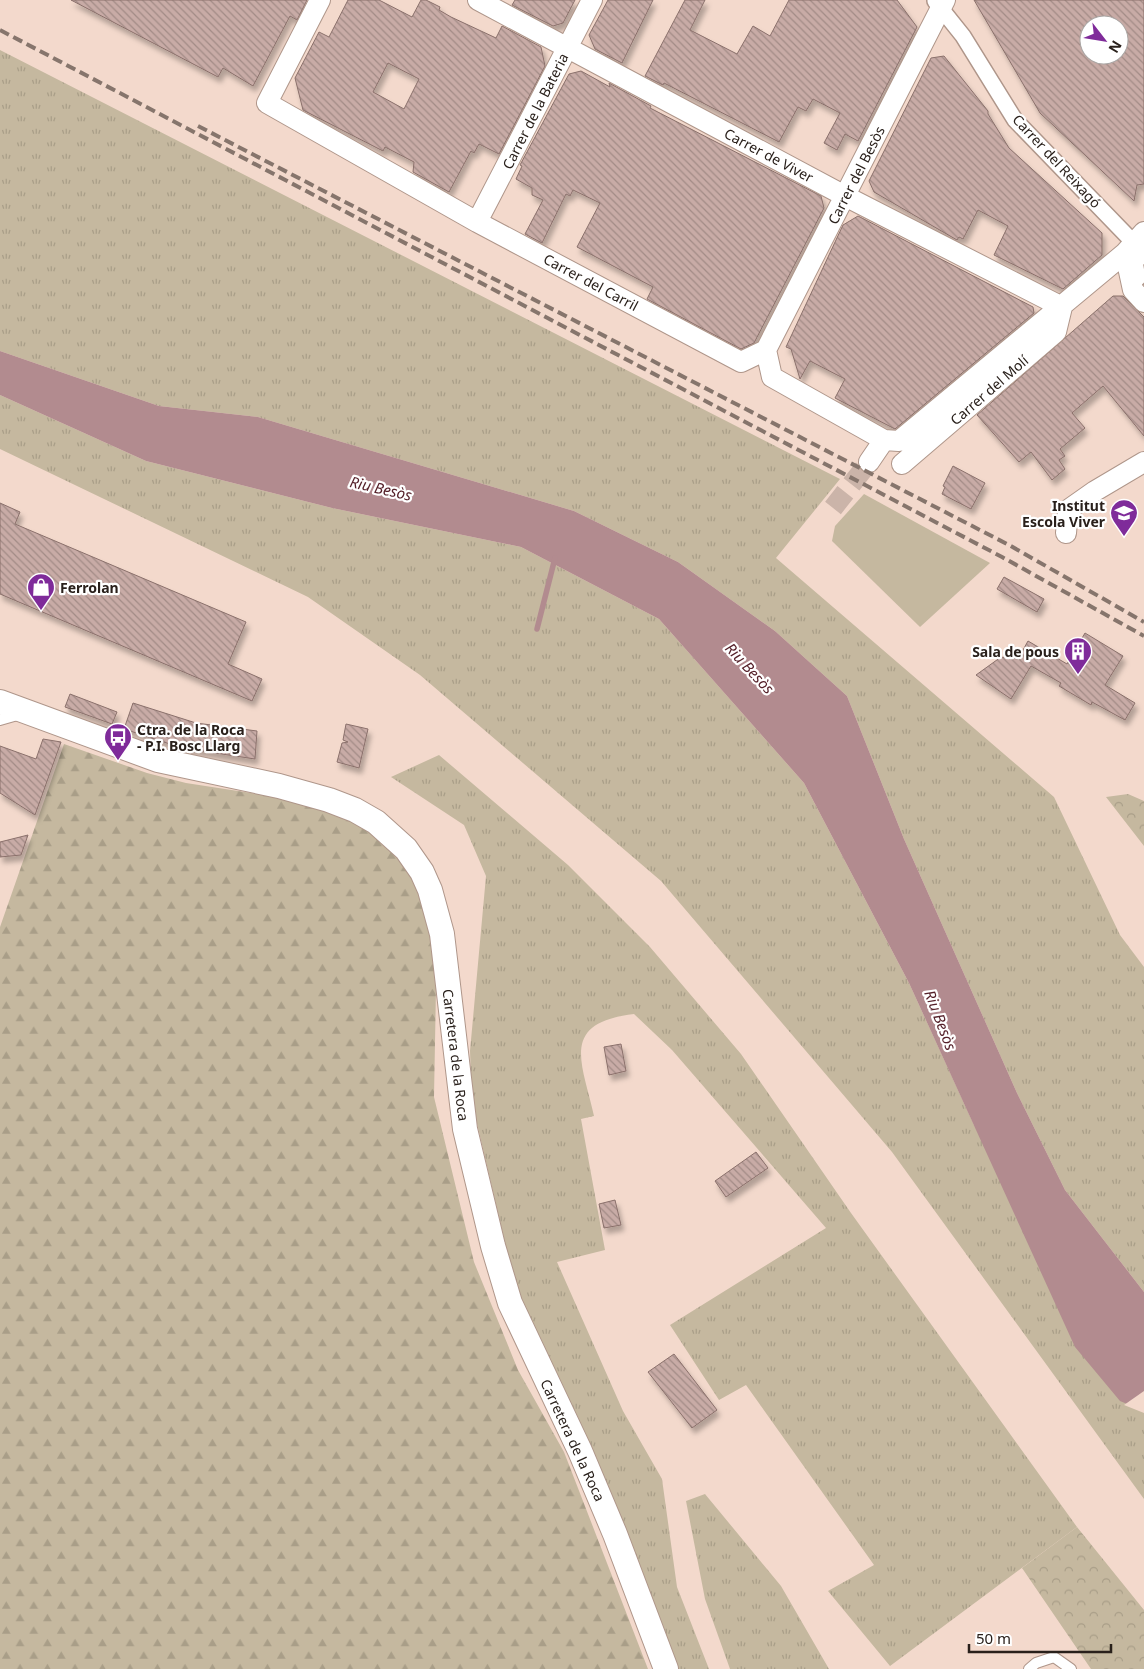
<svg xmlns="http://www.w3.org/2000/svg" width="1144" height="1669" viewBox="0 0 1144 1669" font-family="'Noto Sans',sans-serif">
	<defs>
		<pattern id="grass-tufts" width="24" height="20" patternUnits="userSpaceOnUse" patternTransform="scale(1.25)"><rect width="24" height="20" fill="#c5b89f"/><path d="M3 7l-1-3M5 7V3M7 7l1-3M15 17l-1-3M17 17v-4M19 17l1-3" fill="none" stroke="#a99e88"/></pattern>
		<pattern id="forest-firs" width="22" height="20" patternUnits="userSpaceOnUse" patternTransform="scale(1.25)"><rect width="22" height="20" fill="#c5b89f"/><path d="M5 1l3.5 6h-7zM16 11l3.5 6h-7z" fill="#a99e88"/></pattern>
		<pattern id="park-crowns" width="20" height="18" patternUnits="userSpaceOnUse" patternTransform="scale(1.25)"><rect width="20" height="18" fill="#c5b89f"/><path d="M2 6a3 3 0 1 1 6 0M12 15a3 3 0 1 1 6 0" fill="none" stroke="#a99e88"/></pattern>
		<pattern id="building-back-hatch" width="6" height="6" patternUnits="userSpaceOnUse" patternTransform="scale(1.25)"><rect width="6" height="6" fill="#c8aba6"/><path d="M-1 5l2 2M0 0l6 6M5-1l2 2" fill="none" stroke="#a28b86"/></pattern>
		<filter id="shadow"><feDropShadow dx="3" dy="5.5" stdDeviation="2.5" flood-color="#0004"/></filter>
	</defs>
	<rect width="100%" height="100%" fill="#f3d9cc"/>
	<path fill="url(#grass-tufts)" d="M0 50 840 479 776 558 1054 797 1120 935 1144 967V1292L1065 1190 1017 1093 904 839 847 696 775 631 678 562 574 511 258 417 159 406 0 351Z
		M0 395 146 461 332 508 521 547 659 619 804 783 909 983 974 1125 1144 1411V1499L892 1152 661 881 420 675 308 597 0 449Z
		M439 755 568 865 650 947 741 1054 851 1213 1077 1527 890 1666 828 1591 874 1565 746 1385 719 1400 670 1325 826 1228 672 1050 634 1014C559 1023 582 1062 594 1116L581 1119 605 1250 557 1262 623 1411 662 1479 677 1587 709 1669H678L674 1664 597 1459 518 1298 472 1102 470 1051 486 876 464 825 391 777Z
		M705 1494 781 1586 829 1669H730L705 1599 686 1501Z"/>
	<path fill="url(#forest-firs)" d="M64 744 147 773 186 783 302 801 393 830 438 880 434 1097 474 1262 518 1370 564 1452 648 1669H0V927Z"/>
	<path fill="url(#park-crowns)" d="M1128 794 1144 801V846L1106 797Z
		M1077 1527 1144 1610V1669H1091L1022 1568Z"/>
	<path fill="#c5b89f" d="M864 494 990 563 920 627 832 541 835 526Z"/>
	<path fill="#b28b8f" d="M0 351 159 406 258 417 574 511 678 562 775 631 847 696 904 839 1017 1093 1065 1190 1144 1292V1411L1120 1401 1075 1347 909 983 804 783 659 619 521 547 332 508 146 461 0 395Z"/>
	<path fill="#f3d9cc" d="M1144 1391V1413L1124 1405Z"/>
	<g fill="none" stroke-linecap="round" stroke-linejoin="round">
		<path stroke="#b28b8f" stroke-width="5.5" d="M537 629 555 558"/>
	</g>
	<path fill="url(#building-back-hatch)" stroke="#8a706b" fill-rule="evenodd" filter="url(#shadow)" d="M71 0H307L297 20 290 16 253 86 223 68 218 77Z
		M348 0H379L412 17 421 0H426L440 7 439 10 451 17 496 38 502 26 541 47 545 66 499 154 479 144 474 153 471 151 449 192 413 172 414 162 385 147 383 151 303 110 295 78 319 32 329 37ZM388 63 419 79 404 109 373 92Z
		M515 0H575L563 23 553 26 512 5Z
		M608 0H653L622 63 595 49 589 35Z
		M685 0H705L690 30 737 54 753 26 770 36 789 0H897L917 27 858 141 845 134 837 150 824 143 840 113 813 99 806 111 798 107 779 142 664 83 663 85 645 76Z
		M974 0H1144V184L1137 185 1134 201 1040 113ZM1089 25H1119V55H1089V50L1082 46Z
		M944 56 988 111V114L1009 148 1102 233V255L1063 289 994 255 1008 226 978 210 963 239 959 237 957 240 874 192 869 181 931 58Z
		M581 71 610 87 609 83 651 106 650 108 821 196 824 208 754 343 741 349 647 299 653 287 577 247 600 203 573 190 570 196 566 194 542 243 525 234 543 200 532 195V188L516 179 522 166 520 165 569 74Z
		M858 216 1033 307 1034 313 895 429 835 398 845 379 810 361 800 379 791 349 786 347 843 225Z
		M1113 296H1123L1144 317V436L1103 386 1072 413 1085 428 1060 449 1065 456 1059 460 1065 469 1052 480 1031 452 1019 462 977 415Z
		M953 466 985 483 971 509 942 494 945 487 943 486Z
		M0 503 20 512 15 524 246 622 228 664 262 679 252 701 0 594Z
		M1004 577 1044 599 1037 612 997 589Z
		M1085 633 1123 656 1105 685 1135 703 1125 720 1092 702 1091 705 1059 686 1061 683 1031 666 1011 699 976 675 1001 657 1018 659 1028 641 1067 664Z
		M70 694 117 712 112 724 65 707Z
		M133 703 196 723 257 731 255 759 182 748 124 729Z
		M346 724 368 729 359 768 337 762 342 743 348 742 343 740Z
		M43 739 61 742 35 815 0 793V746L36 759Z
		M28 835 21 855 0 857V842Z
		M621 1044 626 1071 609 1075 604 1047Z
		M756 1152 768 1168 726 1197 715 1181Z
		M615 1200 621 1225 604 1228 599 1204Z
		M674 1354 717 1410 692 1428 648 1372Z"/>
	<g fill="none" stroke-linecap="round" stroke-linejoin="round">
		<path stroke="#cbb4a9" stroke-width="20" stroke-dasharray="20 10" stroke-linecap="butt" d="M833 508 869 462"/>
		<g stroke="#af968a" stroke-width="12">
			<path id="service" d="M0 720 21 714
				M1029 1669 1036 1663 1054 1657 1071 1669"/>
		</g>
		<g stroke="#af968a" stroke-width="18">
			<path id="pedestrian" d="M935 1 963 36 1015 120 1134 243
				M1138 278 1135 262 1144 254"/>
		</g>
		<g stroke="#af968a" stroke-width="22">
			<path id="minor" d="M320 0 267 103 477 222 741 362 766 350
				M478 0 845 196 1062 307
				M477 222 592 0
				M1125 253 1133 290 1144 302
				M766 350 772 377 884 440 899 441 1125 253 1144 232
				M766 350 945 0
				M869 462 884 440
				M902 464 1056 332 1062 307
				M1066 533 1068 510 1095 491 1144 462"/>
		</g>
		<g stroke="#af968a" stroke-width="26">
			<path id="tertiary" d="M0 702 158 760 279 786 329 800 355 810 376 822 406 849 422 872 430 890 442 934 465 1129 493 1246 510 1303 580 1451 615 1534 666 1669"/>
		</g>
		<use href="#service" stroke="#fff" stroke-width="10"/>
		<use href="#pedestrian" stroke="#fff" stroke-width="15"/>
		<use href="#minor" stroke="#fff" stroke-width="20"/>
		<use href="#tertiary" stroke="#fff" stroke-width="24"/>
		<path stroke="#86756c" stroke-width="4" stroke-dasharray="10 5" stroke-linecap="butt" d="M0 30 1002 557 1144 636
			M198 126 1009 545 1144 622"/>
	</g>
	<defs>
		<g id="school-pin" transform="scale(1.4375)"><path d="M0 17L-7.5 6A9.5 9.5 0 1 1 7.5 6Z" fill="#7f2b9a" stroke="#fff"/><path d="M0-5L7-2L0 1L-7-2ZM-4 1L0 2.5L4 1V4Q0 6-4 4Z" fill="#fff"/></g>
		<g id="shop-pin" transform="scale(1.4375)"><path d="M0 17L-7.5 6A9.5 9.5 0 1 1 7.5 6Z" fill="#7f2b9a" stroke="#fff"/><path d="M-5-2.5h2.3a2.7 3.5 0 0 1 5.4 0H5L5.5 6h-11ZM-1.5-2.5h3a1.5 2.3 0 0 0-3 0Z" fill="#fff"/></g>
		<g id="building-pin" transform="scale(1.4375)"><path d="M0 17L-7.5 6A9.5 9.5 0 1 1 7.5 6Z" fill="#7f2b9a" stroke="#fff"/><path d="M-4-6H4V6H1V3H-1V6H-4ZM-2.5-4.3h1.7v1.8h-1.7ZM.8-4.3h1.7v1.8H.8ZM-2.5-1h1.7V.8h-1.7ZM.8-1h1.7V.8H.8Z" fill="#fff"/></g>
		<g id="bus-pin" transform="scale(1.4375)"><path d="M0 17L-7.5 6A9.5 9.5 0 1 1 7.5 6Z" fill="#7f2b9a" stroke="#fff"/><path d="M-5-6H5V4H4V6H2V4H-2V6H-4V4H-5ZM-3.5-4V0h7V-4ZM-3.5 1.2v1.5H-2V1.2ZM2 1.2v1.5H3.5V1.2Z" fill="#fff"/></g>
	</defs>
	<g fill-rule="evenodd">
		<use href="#school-pin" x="1124" y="513"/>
		<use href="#shop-pin" x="41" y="587"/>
		<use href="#building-pin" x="1078" y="651"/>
		<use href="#bus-pin" x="118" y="737"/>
	</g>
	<g text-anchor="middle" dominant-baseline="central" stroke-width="4.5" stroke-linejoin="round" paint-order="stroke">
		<g font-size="14" fill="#29201b" stroke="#fff">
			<text transform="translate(535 111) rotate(-63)">Carrer de la Bateria</text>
			<text transform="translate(769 155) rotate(28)">Carrer de Viver</text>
			<text transform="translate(1057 161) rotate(47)">Carrer del Reixagó</text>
			<text transform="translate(856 175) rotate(-63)">Carrer del Besòs</text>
			<text transform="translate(591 282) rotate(28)">Carrer del Carril</text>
			<text transform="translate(989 390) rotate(-41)">Carrer del Molí</text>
			<text transform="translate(456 1055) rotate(83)">Carretera de la Roca</text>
			<text transform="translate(573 1440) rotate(65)">Carretera de la Roca</text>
		</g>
		<g font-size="14" font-weight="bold" fill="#29201b" stroke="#fff" text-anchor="end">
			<text x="1105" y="505">Institut<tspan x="1105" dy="16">Escola Viver</tspan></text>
			<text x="60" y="587" text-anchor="start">Ferrolan</text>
			<text x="1059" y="651">Sala de pous</text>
			<text x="137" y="729" text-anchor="start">Ctra. de la Roca<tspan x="137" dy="16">- P.I. Bosc Llarg</tspan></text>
		</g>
		<g font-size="15" font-style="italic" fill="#55212a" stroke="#fff">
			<text transform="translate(381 488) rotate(13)">Riu Besòs</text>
			<text transform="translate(750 668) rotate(47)">Riu Besòs</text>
			<text transform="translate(941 1020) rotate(69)">Riu Besòs</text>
		</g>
	</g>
	<g transform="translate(1104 40) rotate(121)"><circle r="24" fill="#ffffff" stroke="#a9a6a4"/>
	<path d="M0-4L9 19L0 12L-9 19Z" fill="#7f2b9a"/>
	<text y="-8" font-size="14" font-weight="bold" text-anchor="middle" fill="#29201b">N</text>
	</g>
	<path d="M969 1644v8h142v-8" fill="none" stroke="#29201b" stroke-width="2.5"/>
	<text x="976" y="1644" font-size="15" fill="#29201b" stroke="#ffffff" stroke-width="4" paint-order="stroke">50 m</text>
</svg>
